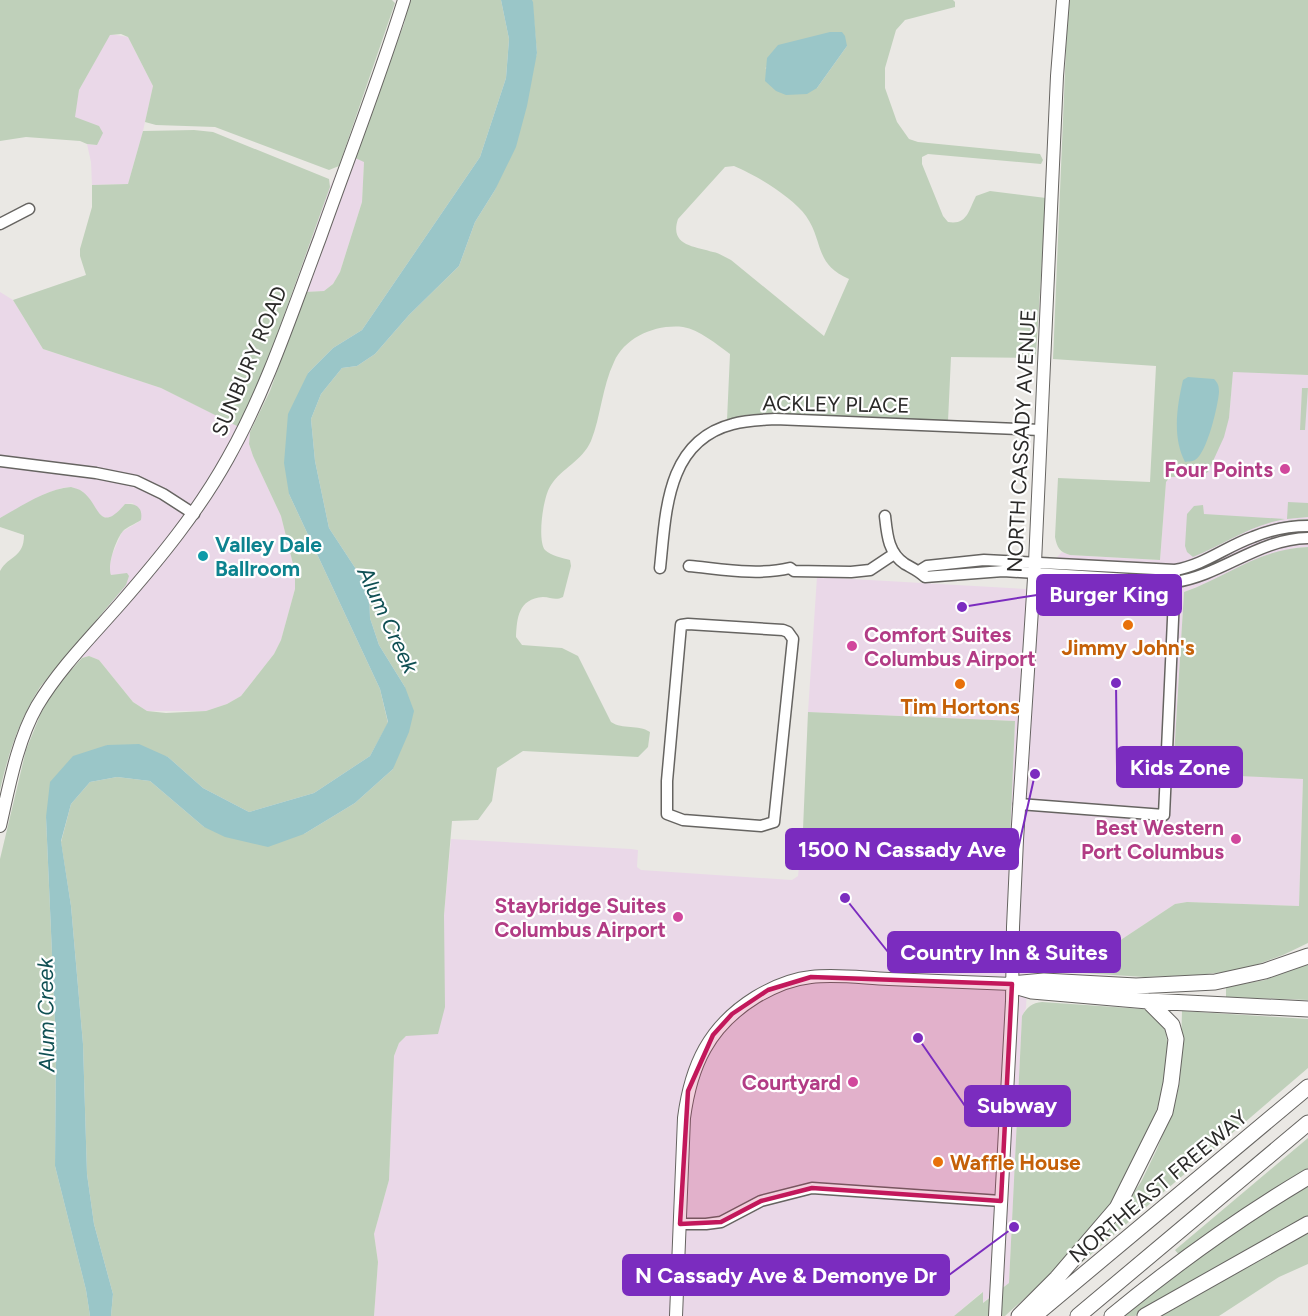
<svg xmlns="http://www.w3.org/2000/svg" width="1308" height="1316" viewBox="0 0 1308 1316" font-family="Figtree,sans-serif">
	<rect width="100%" height="100%" fill="#eae8e4"/>
	<path fill="#ead8e8" d="M110 34 128 37 153 86 143 131 128 184 92 185 91 162 87 144 97 145 74 117 79 90Z
		M344 154 364 161 362 202 340 272 333 284 324 291 305 292 294 289 330 187Z
		M0 292 13 300 43 349 161 388 250 432 249 444 253 456 281 516 295 572V589L281 640 274 654 241 696 227 704 206 711H147L133 702 99 660 89 656 82 658 72 649 126 585 111 575 109 569 112 555 122 532 140 521 133 503 125 504 115 516 107 518 99 515 82 491 71 487 62 488 47 493 0 518Z
		M1233 371 1308 375V547L1294 548 1184 592 1173 772 1303 779 1299 906 1187 902 1175 904 1098 955 1084 958 1037 957 1028 963 1026 1008 1022 1016 1009 1283 982 1303V1292L954 1316H374L378 1262 374 1234 389 1180 394 1056 399 1043 406 1036 444 915 451 839 631 849 638 850 637 867 641 870 792 880 798 876 803 829 1009 839 1015 721 808 712 817 577 1026 589 1062 552 1070 555 1160 560 1166 482 1170 477 1200 476 1229 418Z"/>
	<path fill="#bfd0ba" fill-rule="evenodd" d="M0 0H392L395 3 339 166 329 170 215 127 156 125 145 122 153 86 128 37 121 34 110 35 79 90 75 117 99 126 103 133 97 145 87 144 80 141 26 137 0 141Z
		M409 0H501L509 39 506 78 480 157 362 330 333 348 308 373 289 494 380 689 388 723 370 756 314 793 249 812 203 788 168 757 107 745 46 817 56 1046 55 1166 86 1290 90 1316H0V859L26 750 41 713 55 688 82 658 89 656 99 660 133 702 147 711 166 713 206 711 227 704 241 696 274 654 281 640 295 589V572L281 516 253 456 249 444 250 432 270 391 305 292 324 291 333 284 340 272 362 202 364 162 353 157 404 24Z
		M532 0H953L955 2V7L905 20 896 30 885 68V88L897 122 909 139 918 142 1040 154 1043 160 1041 164 928 154 922 157V164L943 216 948 222C967 225 968 212 976 196L990 191 1046 198 1036 353 1035 358 951 357 948 421 760 414 745 415 727 420 730 354C716 344 700 330 683 327 656 324 625 337 614 362 602 387 601 416 591 441 582 461 562 468 551 485 543 496 537 540 545 550 551 556 563 558 570 560L571 566 563 597C555 601 551 597 543 597 518 599 517 618 516 637L522 645 562 648 578 656 611 722C623 730 638 724 650 732L648 747 638 757 523 751 497 768 492 801 478 820 452 821 444 915 445 1007 438 1034 406 1036 399 1043 394 1056 389 1180 374 1234 378 1262 374 1316H111L113 1294 94 1224 87 1174 83 1044 71 906 61 842 71 804 90 782 117 777 150 781 204 827 304 834 355 803 393 769 405 687 379 645 370 618 369 589 329 528 315 461 311 419 321 394 342 368 357 366 375 354 409 315 459 266 475 222 495 190 537 53ZM847 46 817 88 765 68ZM734 166C756 175 792 197 806 216 824 242 814 264 849 279L824 336 731 260C725 257 719 253 713 252 695 246 669 246 678 219L725 167Z
		M1068 0H1308V375L1233 372 1229 418 1224 437 1208 472 1200 476 1170 477 1166 482 1160 560 1070 555C1060 552 1057 548 1055 537L1058 478 1150 482 1156 366 1053 359Z
		M194 130 213 132 329 179 330 187 264 371 239 427 161 388 43 349 13 300 86 275 80 256V249L92 207V185L128 184 143 131Z
		M1302 388H1308L1305 430H1300Z
		M71 487C74 488 78 489 80 490 100 501 97 537 125 504 137 503 143 508 141 520 135 524 127 527 123 531 116 539 107 565 111 575L127 573 129 576 126 585 40 687C19 721 9 751 0 790V571C9 555 24 558 24 535L0 527V518C22 506 46 489 71 487Z
		M1288 502 1308 503V517L1287 519Z
		M1203 505 1204 514 1285 519C1248 526 1226 544 1193 557L1187 552 1185 546 1187 514 1194 506Z
		M1308 519V523L1205 557 1197 558C1232 539 1266 520 1308 519Z
		M1308 547V943L1283 955 1242 970 1198 975 1144 977 1037 970 1028 963 1037 957 1084 958 1098 955 1175 904 1187 902 1299 906 1303 779 1173 773 1184 592C1229 576 1258 549 1308 547Z
		M808 712 1015 721 1010 839 803 829Z
		M1308 963V1000L1226 997V987L1265 980Z
		M1042 1002 1143 1009C1167 1017 1168 1035 1167 1057 1166 1088 1155 1118 1142 1145 1132 1166 1122 1187 1109 1206 1082 1247 1042 1283 1005 1316H954L983 1292V1303L1009 1283 1022 1016C1027 1007 1032 1003 1042 1002Z
		M1182 1011 1308 1019V1068L1082 1262 1079 1260 1109 1228 1141 1182 1157 1149 1174 1107 1180 1081Z
		M1308 1138V1172L1180 1256 1175 1250Z
		M1308 1184V1218L1135 1316H1119L1231 1233Z
		M1308 1231V1264L1279 1277 1219 1316H1160Z"/>
	<path fill="#9ac6c8" d="M501 0H532L533 2 537 53 527 106 516 147 495 190 475 222 459 266 409 315 375 354 357 366 342 368 321 394 311 419 315 461 329 528 369 589 370 618 379 645 405 687 414 711 409 732 393 769 355 803 304 834 268 847 225 837 204 827 150 781 117 777 90 782 71 804 61 841 71 906 83 1044 87 1174 94 1224 113 1294 111 1316H90L86 1290 55 1166 56 1046 46 817 50 782 73 756 107 745 139 744 168 757 203 788 249 812 314 793 370 756 388 722 380 689 289 494 284 463 288 414 308 373 333 348 362 330 480 157 506 78 509 39Z
		M830 32H842L845 36 847 46 817 88 807 94 786 95 776 91 765 81 767 58 778 45Z
		M1188 377 1214 379C1218 383 1219 386 1219 392 1218 406 1207 453 1195 460 1192 462 1188 461 1185 462 1172 437 1177 406 1183 380Z"/>
	<g fill="none" stroke-linecap="round" stroke-linejoin="round">
		<g stroke="#666461" stroke-width="13">
			<path id="minor" d="M0 224 29 209
				M0 461 96 473 136 481 163 494 194 514
				M885 516C887 534 888 553 905 564 912 568 919 571 925 577L1003 571 1175 582C1222 575 1258 539 1308 538
				M689 566C721 569 758 576 790 568L794 571 851 572 870 570 894 554
				M660 568C666 512 666 441 733 424 746 420 761 420 775 419L1041 430
				M919 571 927 566 984 560 1175 570C1204 565 1225 547 1253 537 1270 530 1289 526 1308 526
				M688 624 783 630 788 632 793 639 774 822 761 826 683 820 667 814V781L681 625Z
				M1019 804 1164 815 1175 576
				M680 1224H706L721 1222 761 1201 812 1188 1001 1201"/>
		</g>
		<g stroke="#666461" stroke-width="14">
			<path id="major" d="M0 826C9 787 17 741 37 706 59 669 91 637 120 604 160 558 198 512 228 458 267 389 292 312 320 238 348 159 379 80 404 0
				M676 1316 684 1118C691 1065 709 1026 756 997 773 987 791 979 811 977 837 974 863 978 889 979 930 981 971 982 1012 984
				M995 1316 1012 1001 1013 927 1017 840 1035 563 1057 76 1063 0"/>
		</g>
		<g stroke="#666461" stroke-width="17">
			<path id="highway" d="M1012 984 1044 981 1136 986 1215 982 1265 971 1308 956
				M1018 987 1032 991 1148 1001 1308 1009
				M1019 1316 1057 1278 1117 1208 1165 1112 1171 1083 1176 1039 1172 1025 1148 1001
				M1034 1316 1308 1087
				M1078 1316 1308 1123
				M1112 1316C1174 1265 1239 1218 1308 1177
				M1145 1316 1308 1224"/>
		</g>
		<use href="#minor" stroke="#fff" stroke-width="10"/>
		<use href="#major" stroke="#fff" stroke-width="12"/>
		<use href="#highway" stroke="#fff" stroke-width="15"/>
	</g>
	<path fill="#c2185b" fill-opacity="0.2" stroke="#c2185b" stroke-width="4.5" stroke-linejoin="round" d="M811 977 1012 984 1001 1201 812 1188 761 1201 721 1222 680 1224 688 1091 713 1035 732 1014 768 990Z"/>
	<g fill="#d1479c" stroke="#fff" stroke-width="2">
		<circle cx="1285" cy="469" r="6"/>
		<circle cx="852" cy="646" r="6"/>
		<circle cx="1236" cy="839" r="6"/>
		<circle cx="678" cy="917" r="6"/>
		<circle cx="853" cy="1082" r="6"/>
	</g>
	<circle fill="#0f9aa8" stroke="#fff" stroke-width="2" cx="203" cy="556" r="6"/>
	<g fill="#e8710a" stroke="#fff" stroke-width="2">
		<circle cx="1128" cy="625" r="6"/>
		<circle cx="960" cy="684" r="6"/>
		<circle cx="938" cy="1162" r="6"/>
	</g>
	<g text-anchor="middle" dominant-baseline="central" stroke-width="4.5" stroke-linejoin="round" paint-order="stroke">
		<g font-size="21" fill="#2b2a29" stroke="#fff">
			<text transform="translate(249 361) rotate(-67)">SUNBURY ROAD</text>
			<text transform="translate(836 404) rotate(1)">ACKLEY PLACE</text>
			<text transform="translate(1021 441) rotate(-87)">NORTH CASSADY AVENUE</text>
			<text transform="translate(1158 1186) rotate(-40)">NORTHEAST FREEWAY</text>
		</g>
		<g font-size="21" font-weight="bold" fill="#b23c85" stroke="#fff" text-anchor="end">
			<text x="1273" y="469">Four Points</text>
			<text x="864" y="634" text-anchor="start">Comfort Suites<tspan x="864" dy="24">Columbus Airport</tspan></text>
			<text x="1224" y="827">Best Western<tspan x="1224" dy="24">Port Columbus</tspan></text>
			<text x="666" y="905">Staybridge Suites<tspan x="666" dy="24">Columbus Airport</tspan></text>
			<text x="841" y="1082">Courtyard</text>
		</g>
		<g font-size="21" font-weight="bold" fill="#0d838f" stroke="#fff" text-anchor="start">
			<text x="215" y="544">Valley Dale<tspan x="215" dy="24">Ballroom</tspan></text>
		</g>
		<g font-size="21" font-weight="bold" fill="#c56008" stroke="#fff">
			<text x="1128" y="647">Jimmy John's</text>
			<text x="960" y="706">Tim Hortons</text>
			<text x="950" y="1162" text-anchor="start">Waffle House</text>
		</g>
		<g font-size="22" font-style="italic" fill="#105054" stroke="#fff">
			<text transform="translate(388 620) rotate(65)">Alum Creek</text>
			<text transform="translate(46 1015) rotate(-91)">Alum Creek</text>
		</g>
	</g>
	<path fill="none" stroke="#7b2cbf" stroke-width="2" d="M962 607L1037 595M1116 683L1117 767M1035 774L1018 849M845 898L888 952M918 1038L965 1106M1014 1227L949 1275"/>
	<g fill="#7b2cbf" stroke="#fff" stroke-width="2">
		<circle cx="962" cy="607" r="6"/>
		<circle cx="1116" cy="683" r="6"/>
		<circle cx="1035" cy="774" r="6"/>
		<circle cx="845" cy="898" r="6"/>
		<circle cx="918" cy="1038" r="6"/>
		<circle cx="1014" cy="1227" r="6"/>
	</g>
	<g fill="#7b2cbf" stroke="#7b2cbf" stroke-width="2">
		<rect x="1037" y="575" width="144" height="40" rx="6"/>
		<rect x="1117" y="747" width="125" height="40" rx="6"/>
		<rect x="786" y="829" width="232" height="40" rx="6"/>
		<rect x="888" y="932" width="232" height="40" rx="6"/>
		<rect x="965" y="1086" width="105" height="40" rx="6"/>
		<rect x="623" y="1255" width="326" height="40" rx="6"/>
	</g>
	<g font-size="22" text-anchor="middle" font-weight="bold" fill="#fff">
		<text x="1109" y="602">Burger King</text>
		<text x="1180" y="775">Kids Zone</text>
		<text x="902" y="857">1500 N Cassady Ave</text>
		<text x="1004" y="960">Country Inn &amp; Suites</text>
		<text x="1017" y="1113">Subway</text>
		<text x="786" y="1283">N Cassady Ave &amp; Demonye Dr</text>
	</g>
</svg>
